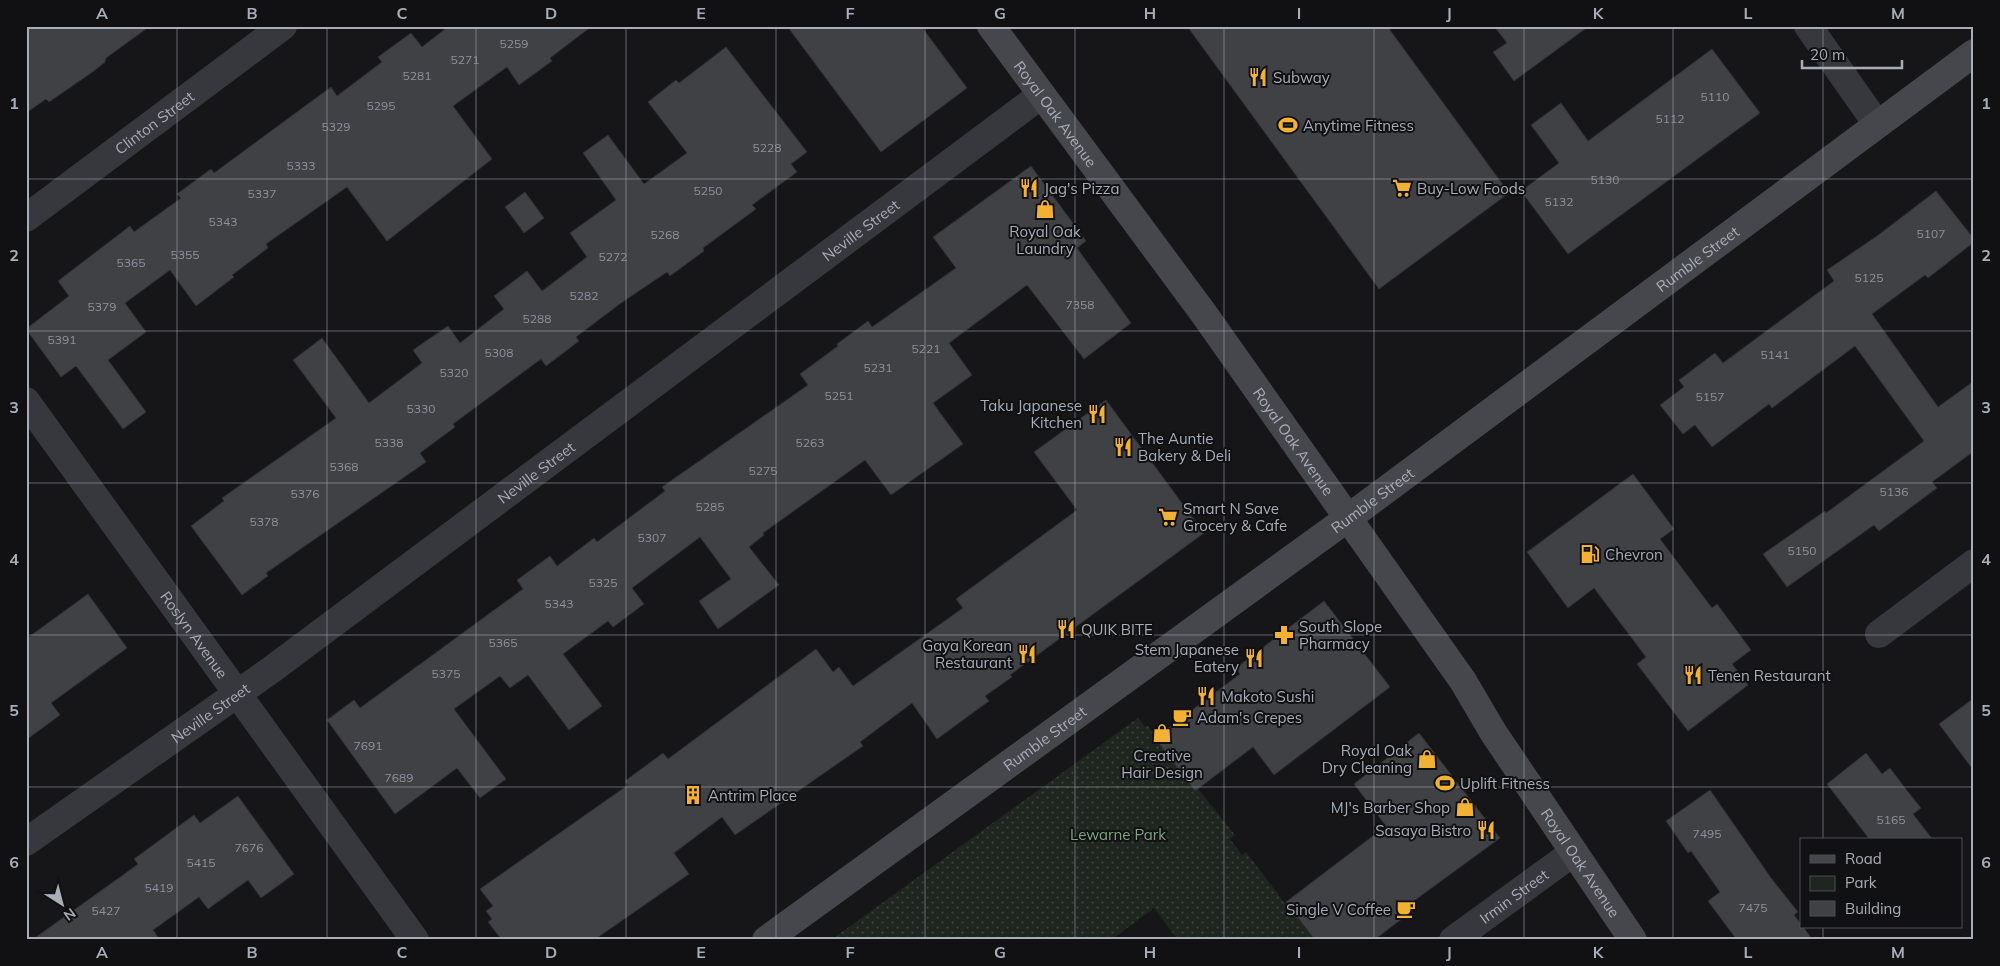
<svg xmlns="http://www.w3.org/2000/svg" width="2000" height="966" viewBox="0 0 2000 966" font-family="Mulish,sans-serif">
	<defs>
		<pattern id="green-dots" width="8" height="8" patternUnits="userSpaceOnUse" patternTransform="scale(1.25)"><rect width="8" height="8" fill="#1e261f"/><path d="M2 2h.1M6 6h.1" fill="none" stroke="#3c433d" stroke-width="1.8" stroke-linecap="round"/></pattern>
	</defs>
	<rect width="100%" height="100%" fill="#161618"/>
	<path fill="url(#green-dots)" d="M1138 718 1145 727 1147 725 1235 835 1230 839 1242 855 1246 852 1287 906 1292 904 1320 940H1178L1154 908 1111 940H831Z"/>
	<path fill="#404145" stroke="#303034" d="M26 26H150L106 58 105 62 94 71 49 102 46 99 26 113Z
		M449 26H592L550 58 552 61 519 85 507 67 453 106 492 159 387 241 347 187 266 244 268 248 232 275 234 277 196 306 170 270 125 303 146 332 108 360 146 412 123 429 76 366 61 377 26 329 69 296 58 281 130 226 134 232 181 198 177 194 211 169 214 173 331 87 337 96 382 62 378 57 411 33 422 47Z
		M787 26H921L967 88 881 152Z
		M1187 26H1387L1509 193 1379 289Z
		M1494 26H1589L1514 81 1493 52 1507 43Z
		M726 47 807 152 791 164 797 172 752 205 756 209 703 248 704 251 670 276 667 272 621 303 576 337 579 341 546 366 541 359 453 424 455 427 420 453 426 462 266 573 268 576 242 595 191 526 224 501 222 498 336 418 293 360 322 338 369 403 422 363 413 350 448 326 460 343 504 309 494 296 527 271 542 291 587 257 570 233 616 200 583 153 608 135 644 184 687 153 648 102 676 80 679 83Z
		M1712 49 1760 113 1568 254 1521 191 1559 163 1531 125 1561 103 1588 141Z
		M1031 166 1086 241 1077 248 1131 323 1084 359 1027 285 949 343 972 375 933 403 963 444 891 495 865 460 763 533 764 535 749 547 779 585 718 629 699 601 731 579 700 537 632 588 644 604 613 627 608 621 563 654 602 706 569 730 528 675 510 688 500 676 454 709 506 779 480 798 457 768 395 814 327 720 354 700 360 708 523 589 517 580 550 556 557 566 594 538 597 542 665 491 662 487 808 385 800 374 838 346 837 344 868 321 872 327 956 268 933 237Z
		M1936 191 1974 239V242L1928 278 1925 275 1872 314 1938 407 1974 381V451L1932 482 1937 488 1879 531 1874 525 1787 587 1763 554 1825 511 1826 513 1924 441 1855 346 1772 408 1769 404 1712 447 1695 425 1683 434 1660 405 1684 387 1679 380 1715 353 1723 363 1834 281 1827 270 1877 236Z
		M525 192 544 218 524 233 505 207Z
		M1106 400 1204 533 1010 675 1012 677 985 696 989 701 937 739 912 703 860 742 863 746 735 835 722 817 674 853 689 874 594 940H502L488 922 492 919 486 911 493 906 480 889 628 785 625 781 663 753 668 759 816 649 833 672 839 667 853 686 963 608 956 599 1077 510 1034 452Z
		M1633 474 1674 529 1660 539 1712 608 1717 604 1751 650 1732 664 1748 685 1688 731 1637 664 1646 657 1594 588 1568 608 1527 552Z
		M88 594 127 648 51 703 60 715 26 740V639Z
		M1324 601 1390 687 1274 775 1253 747 1195 791 1155 738 1240 674 1236 668Z
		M1974 698V771L1939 724Z
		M1419 733 1500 838 1411 903 1415 909 1374 940H1315L1286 902 1386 826 1354 784Z
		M1866 753 1882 774 1890 768 1905 788 1921 808 1913 814 1933 840H1870L1827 784Z
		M1710 790 1771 878 1798 912 1794 915 1813 940H1737L1708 901 1720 892 1691 851 1688 853 1666 821Z
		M238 796 294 874 261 898 248 880 208 909 199 897 153 930 160 940H32L123 875 138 864 134 859 194 815 200 823Z"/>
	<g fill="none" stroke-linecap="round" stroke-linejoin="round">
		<g stroke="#37383d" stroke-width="28">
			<path d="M1808 26 1877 124"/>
			<path id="s1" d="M26 218 283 26"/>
			<path id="s2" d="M26 401 415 940"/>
			<path d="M1879 634 1974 563"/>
			<path id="s3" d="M26 842 271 670 1041 95"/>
			<path id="s4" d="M1453 940 1574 852"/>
		</g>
		<g stroke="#45474d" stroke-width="28">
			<path id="s5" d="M991 26 1204 314 1463 681 1493 732 1633 940"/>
			<path id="s6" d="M766 940 1348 518 1974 53"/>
		</g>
	</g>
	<path fill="none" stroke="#a8adb8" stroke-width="1" stroke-opacity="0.55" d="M177 26V940M327 26V940M476 26V940M626 26V940M776 26V940M925 26V940M1075 26V940M1224 26V940M1374 26V940M1524 26V940M1673 26V940M1823 26V840M26 179H1974M26 331H1974M26 483H1974M26 635H1974M26 787H1974M1823 927V940"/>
	<defs>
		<g id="restaurant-bare" transform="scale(1.5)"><path d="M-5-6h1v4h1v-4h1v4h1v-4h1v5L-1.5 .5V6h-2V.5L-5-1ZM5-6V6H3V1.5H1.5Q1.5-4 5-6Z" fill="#f2b134" stroke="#111113" stroke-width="2.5" paint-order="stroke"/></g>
		<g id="stadium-bare" transform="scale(1.5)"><path d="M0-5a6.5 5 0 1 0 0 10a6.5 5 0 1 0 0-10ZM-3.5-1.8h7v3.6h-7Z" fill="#f2b134" stroke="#111113" stroke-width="2.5" paint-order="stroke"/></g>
		<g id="supermarket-bare" transform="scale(1.5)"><path d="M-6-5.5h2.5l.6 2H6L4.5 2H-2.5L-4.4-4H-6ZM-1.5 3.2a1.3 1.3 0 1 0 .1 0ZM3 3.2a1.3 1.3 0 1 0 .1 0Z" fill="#f2b134" stroke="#111113" stroke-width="2.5" paint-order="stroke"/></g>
		<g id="shop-bare" transform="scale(1.5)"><path d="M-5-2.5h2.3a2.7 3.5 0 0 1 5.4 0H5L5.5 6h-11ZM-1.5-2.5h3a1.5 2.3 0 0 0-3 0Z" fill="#f2b134" stroke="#111113" stroke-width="2.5" paint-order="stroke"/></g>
		<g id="fuel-bare" transform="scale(1.5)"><path d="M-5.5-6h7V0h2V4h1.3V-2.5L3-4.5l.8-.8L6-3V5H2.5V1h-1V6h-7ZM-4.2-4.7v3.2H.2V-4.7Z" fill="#f2b134" stroke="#111113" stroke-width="2.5" paint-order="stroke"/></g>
		<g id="pharmacy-bare" transform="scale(1.5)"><path d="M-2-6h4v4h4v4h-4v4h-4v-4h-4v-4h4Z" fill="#f2b134" stroke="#111113" stroke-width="2.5" paint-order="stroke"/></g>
		<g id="cafe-bare" transform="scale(1.5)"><path d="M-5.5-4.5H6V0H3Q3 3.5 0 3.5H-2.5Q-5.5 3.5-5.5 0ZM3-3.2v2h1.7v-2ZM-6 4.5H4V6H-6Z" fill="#f2b134" stroke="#111113" stroke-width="2.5" paint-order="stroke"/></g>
		<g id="building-bare" transform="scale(1.5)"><path d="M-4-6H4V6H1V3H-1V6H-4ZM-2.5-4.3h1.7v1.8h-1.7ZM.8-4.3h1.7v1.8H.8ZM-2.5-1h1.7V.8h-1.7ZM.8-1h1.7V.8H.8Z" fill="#f2b134" stroke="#111113" stroke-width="2.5" paint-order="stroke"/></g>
	</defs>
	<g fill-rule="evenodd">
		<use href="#restaurant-bare" x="1258" y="77"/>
		<use href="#stadium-bare" x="1288" y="125"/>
		<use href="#restaurant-bare" x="1029" y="188"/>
		<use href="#supermarket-bare" x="1402" y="188"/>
		<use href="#shop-bare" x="1045" y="209"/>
		<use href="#restaurant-bare" x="1097" y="414"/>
		<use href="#restaurant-bare" x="1123" y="447"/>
		<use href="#supermarket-bare" x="1168" y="517"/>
		<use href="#fuel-bare" x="1590" y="554"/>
		<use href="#restaurant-bare" x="1066" y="629"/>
		<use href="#pharmacy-bare" x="1284" y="635"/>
		<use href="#restaurant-bare" x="1027" y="654"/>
		<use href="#restaurant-bare" x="1254" y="658"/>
		<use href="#restaurant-bare" x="1693" y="675"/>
		<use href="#restaurant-bare" x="1206" y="696"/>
		<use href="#cafe-bare" x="1182" y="717"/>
		<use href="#shop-bare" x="1162" y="733"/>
		<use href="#shop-bare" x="1427" y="759"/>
		<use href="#stadium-bare" x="1445" y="783"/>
		<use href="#building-bare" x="693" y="795"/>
		<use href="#shop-bare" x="1465" y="807"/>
		<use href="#restaurant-bare" x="1486" y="830"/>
		<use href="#cafe-bare" x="1406" y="909"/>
	</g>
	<g text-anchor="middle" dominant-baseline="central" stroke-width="4" stroke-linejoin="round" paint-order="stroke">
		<g font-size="12" fill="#8e929b">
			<text x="514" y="43">5259</text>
			<text x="465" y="59">5271</text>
			<text x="417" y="75">5281</text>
			<text x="1715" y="96">5110</text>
			<text x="381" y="105">5295</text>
			<text x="1670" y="118">5112</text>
			<text x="336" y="126">5329</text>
			<text x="767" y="147">5228</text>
			<text x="301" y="165">5333</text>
			<text x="1605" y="179">5130</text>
			<text x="708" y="190">5250</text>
			<text x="262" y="193">5337</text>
			<text x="1559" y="201">5132</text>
			<text x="223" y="221">5343</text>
			<text x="1931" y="233">5107</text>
			<text x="665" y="234">5268</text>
			<text x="185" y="254">5355</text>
			<text x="613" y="256">5272</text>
			<text x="131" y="262">5365</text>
			<text x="1869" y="277">5125</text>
			<text x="584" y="295">5282</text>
			<text x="1080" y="304">7358</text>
			<text x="102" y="306">5379</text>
			<text x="537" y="318">5288</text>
			<text x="62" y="339">5391</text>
			<text x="926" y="348">5221</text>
			<text x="499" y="352">5308</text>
			<text x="1775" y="354">5141</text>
			<text x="878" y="367">5231</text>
			<text x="454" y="372">5320</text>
			<text x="839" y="395">5251</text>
			<text x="1710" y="396">5157</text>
			<text x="421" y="408">5330</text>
			<text x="389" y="442">5338</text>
			<text x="810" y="442">5263</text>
			<text x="344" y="466">5368</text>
			<text x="763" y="470">5275</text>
			<text x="1894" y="491">5136</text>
			<text x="305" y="493">5376</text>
			<text x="710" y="506">5285</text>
			<text x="264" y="521">5378</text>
			<text x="652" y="537">5307</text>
			<text x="1802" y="550">5150</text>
			<text x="603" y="582">5325</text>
			<text x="559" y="603">5343</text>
			<text x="503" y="642">5365</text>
			<text x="446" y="673">5375</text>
			<text x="368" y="745">7691</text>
			<text x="399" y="777">7689</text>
			<text x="1891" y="819">5165</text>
			<text x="1707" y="833">7495</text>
			<text x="249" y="847">7676</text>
			<text x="201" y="862">5415</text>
			<text x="159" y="887">5419</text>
			<text x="1753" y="907">7475</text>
			<text x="106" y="910">5427</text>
		</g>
		<g font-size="15" fill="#a8adb8" stroke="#111113" text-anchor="start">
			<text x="1273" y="77">Subway</text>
			<text x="1303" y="125">Anytime Fitness</text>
			<text x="1044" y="188">Jag's Pizza</text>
			<text x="1417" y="188">Buy-Low Foods</text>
			<text x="1045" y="231" text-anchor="middle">Royal Oak<tspan x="1045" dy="17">Laundry</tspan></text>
			<text x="1082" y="405" text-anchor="end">Taku Japanese<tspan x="1082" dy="17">Kitchen</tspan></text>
			<text x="1138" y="438">The Auntie<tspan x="1138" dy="17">Bakery &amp; Deli</tspan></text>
			<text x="1183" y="508">Smart N Save<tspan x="1183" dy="17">Grocery &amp; Cafe</tspan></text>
			<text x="1605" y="554">Chevron</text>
			<text x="1299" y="626">South Slope<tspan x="1299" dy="17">Pharmacy</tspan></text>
			<text x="1081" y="629">QUIK BITE</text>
			<text x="1012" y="645" text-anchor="end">Gaya Korean<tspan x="1012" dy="17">Restaurant</tspan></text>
			<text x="1239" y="649" text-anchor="end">Stem Japanese<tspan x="1239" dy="17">Eatery</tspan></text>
			<text x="1708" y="675">Tenen Restaurant</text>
			<text x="1221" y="696">Makoto Sushi</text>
			<text x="1197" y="717">Adam's Crepes</text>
			<text x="1412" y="750" text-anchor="end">Royal Oak<tspan x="1412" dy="17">Dry Cleaning</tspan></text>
			<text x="1162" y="755" text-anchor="middle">Creative<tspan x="1162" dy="17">Hair Design</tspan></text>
			<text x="1460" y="783">Uplift Fitness</text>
			<text x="708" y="795">Antrim Place</text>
			<text x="1450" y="807" text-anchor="end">MJ's Barber Shop</text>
			<text x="1471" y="830" text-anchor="end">Sasaya Bistro</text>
			<text x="1391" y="909" text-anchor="end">Single V Coffee</text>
		</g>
		<g font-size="15" fill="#a8adb8" stroke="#111113">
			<text stroke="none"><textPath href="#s5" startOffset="109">Royal Oak Avenue</textPath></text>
			<text stroke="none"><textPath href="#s1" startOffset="160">Clinton Street</textPath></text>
			<text stroke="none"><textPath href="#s3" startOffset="1035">Neville Street</textPath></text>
			<text stroke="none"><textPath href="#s6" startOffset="1154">Rumble Street</textPath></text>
			<text stroke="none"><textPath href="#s5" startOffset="514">Royal Oak Avenue</textPath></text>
			<text stroke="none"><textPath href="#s3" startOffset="630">Neville Street</textPath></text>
			<text stroke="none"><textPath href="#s6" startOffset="749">Rumble Street</textPath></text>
			<text stroke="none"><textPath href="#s2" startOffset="288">Roslyn Avenue</textPath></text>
			<text stroke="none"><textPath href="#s3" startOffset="225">Neville Street</textPath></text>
			<text stroke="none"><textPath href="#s6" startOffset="344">Rumble Street</textPath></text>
			<text stroke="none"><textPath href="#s5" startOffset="1024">Royal Oak Avenue</textPath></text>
			<text stroke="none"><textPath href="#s4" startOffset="75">Irmin Street</textPath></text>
		</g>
		<g font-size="15" fill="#7fa381" stroke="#111113">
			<text x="1118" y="834">Lewarne Park</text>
		</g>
	</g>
	<rect width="2000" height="966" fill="none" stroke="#111113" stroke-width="55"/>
	<rect x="1800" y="838" width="162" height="90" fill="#111113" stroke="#4d4f55"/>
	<rect x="1810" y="855" width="25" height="8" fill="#45474d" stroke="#4d4f55"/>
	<text x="1845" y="864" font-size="15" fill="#a8adb8">Road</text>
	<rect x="1810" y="876" width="25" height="15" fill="#1e261f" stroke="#4d4f55"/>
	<text x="1845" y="888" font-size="15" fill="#a8adb8">Park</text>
	<rect x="1810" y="901" width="25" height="15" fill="#404145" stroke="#4d4f55"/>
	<text x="1845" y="914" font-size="15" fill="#a8adb8">Building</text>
	<g transform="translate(62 904) rotate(144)" stroke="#111113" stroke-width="4" paint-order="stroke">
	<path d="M0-4L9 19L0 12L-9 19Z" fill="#a8adb8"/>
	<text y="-8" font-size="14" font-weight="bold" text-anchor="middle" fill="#a8adb8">N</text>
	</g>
	<path d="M1802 60v8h100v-8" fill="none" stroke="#a8adb8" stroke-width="2.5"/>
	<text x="1810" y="60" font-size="15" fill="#a8adb8" stroke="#111113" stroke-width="4" paint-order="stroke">20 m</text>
	<rect x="28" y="28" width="1944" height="910" fill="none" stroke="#a8adb8" stroke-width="2"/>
	<g font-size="16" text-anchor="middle" font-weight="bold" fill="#a8adb8">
		<text x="102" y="19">A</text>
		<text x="252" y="19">B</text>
		<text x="402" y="19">C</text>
		<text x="551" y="19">D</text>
		<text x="701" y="19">E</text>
		<text x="850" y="19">F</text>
		<text x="1000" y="19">G</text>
		<text x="1150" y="19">H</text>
		<text x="1299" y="19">I</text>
		<text x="1449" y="19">J</text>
		<text x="1598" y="19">K</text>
		<text x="1748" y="19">L</text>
		<text x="1898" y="19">M</text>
		<text x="14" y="109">1</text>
		<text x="1986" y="109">1</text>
		<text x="14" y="261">2</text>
		<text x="1986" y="261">2</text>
		<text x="14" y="413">3</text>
		<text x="1986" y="413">3</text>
		<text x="14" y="565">4</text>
		<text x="1986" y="565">4</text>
		<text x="14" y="716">5</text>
		<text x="1986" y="716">5</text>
		<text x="14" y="868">6</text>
		<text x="1986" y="868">6</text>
		<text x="102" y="958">A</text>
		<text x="252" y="958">B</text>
		<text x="402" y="958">C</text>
		<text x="551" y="958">D</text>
		<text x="701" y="958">E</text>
		<text x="850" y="958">F</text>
		<text x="1000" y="958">G</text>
		<text x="1150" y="958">H</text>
		<text x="1299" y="958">I</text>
		<text x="1449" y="958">J</text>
		<text x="1598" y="958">K</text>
		<text x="1748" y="958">L</text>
		<text x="1898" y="958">M</text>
	</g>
</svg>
